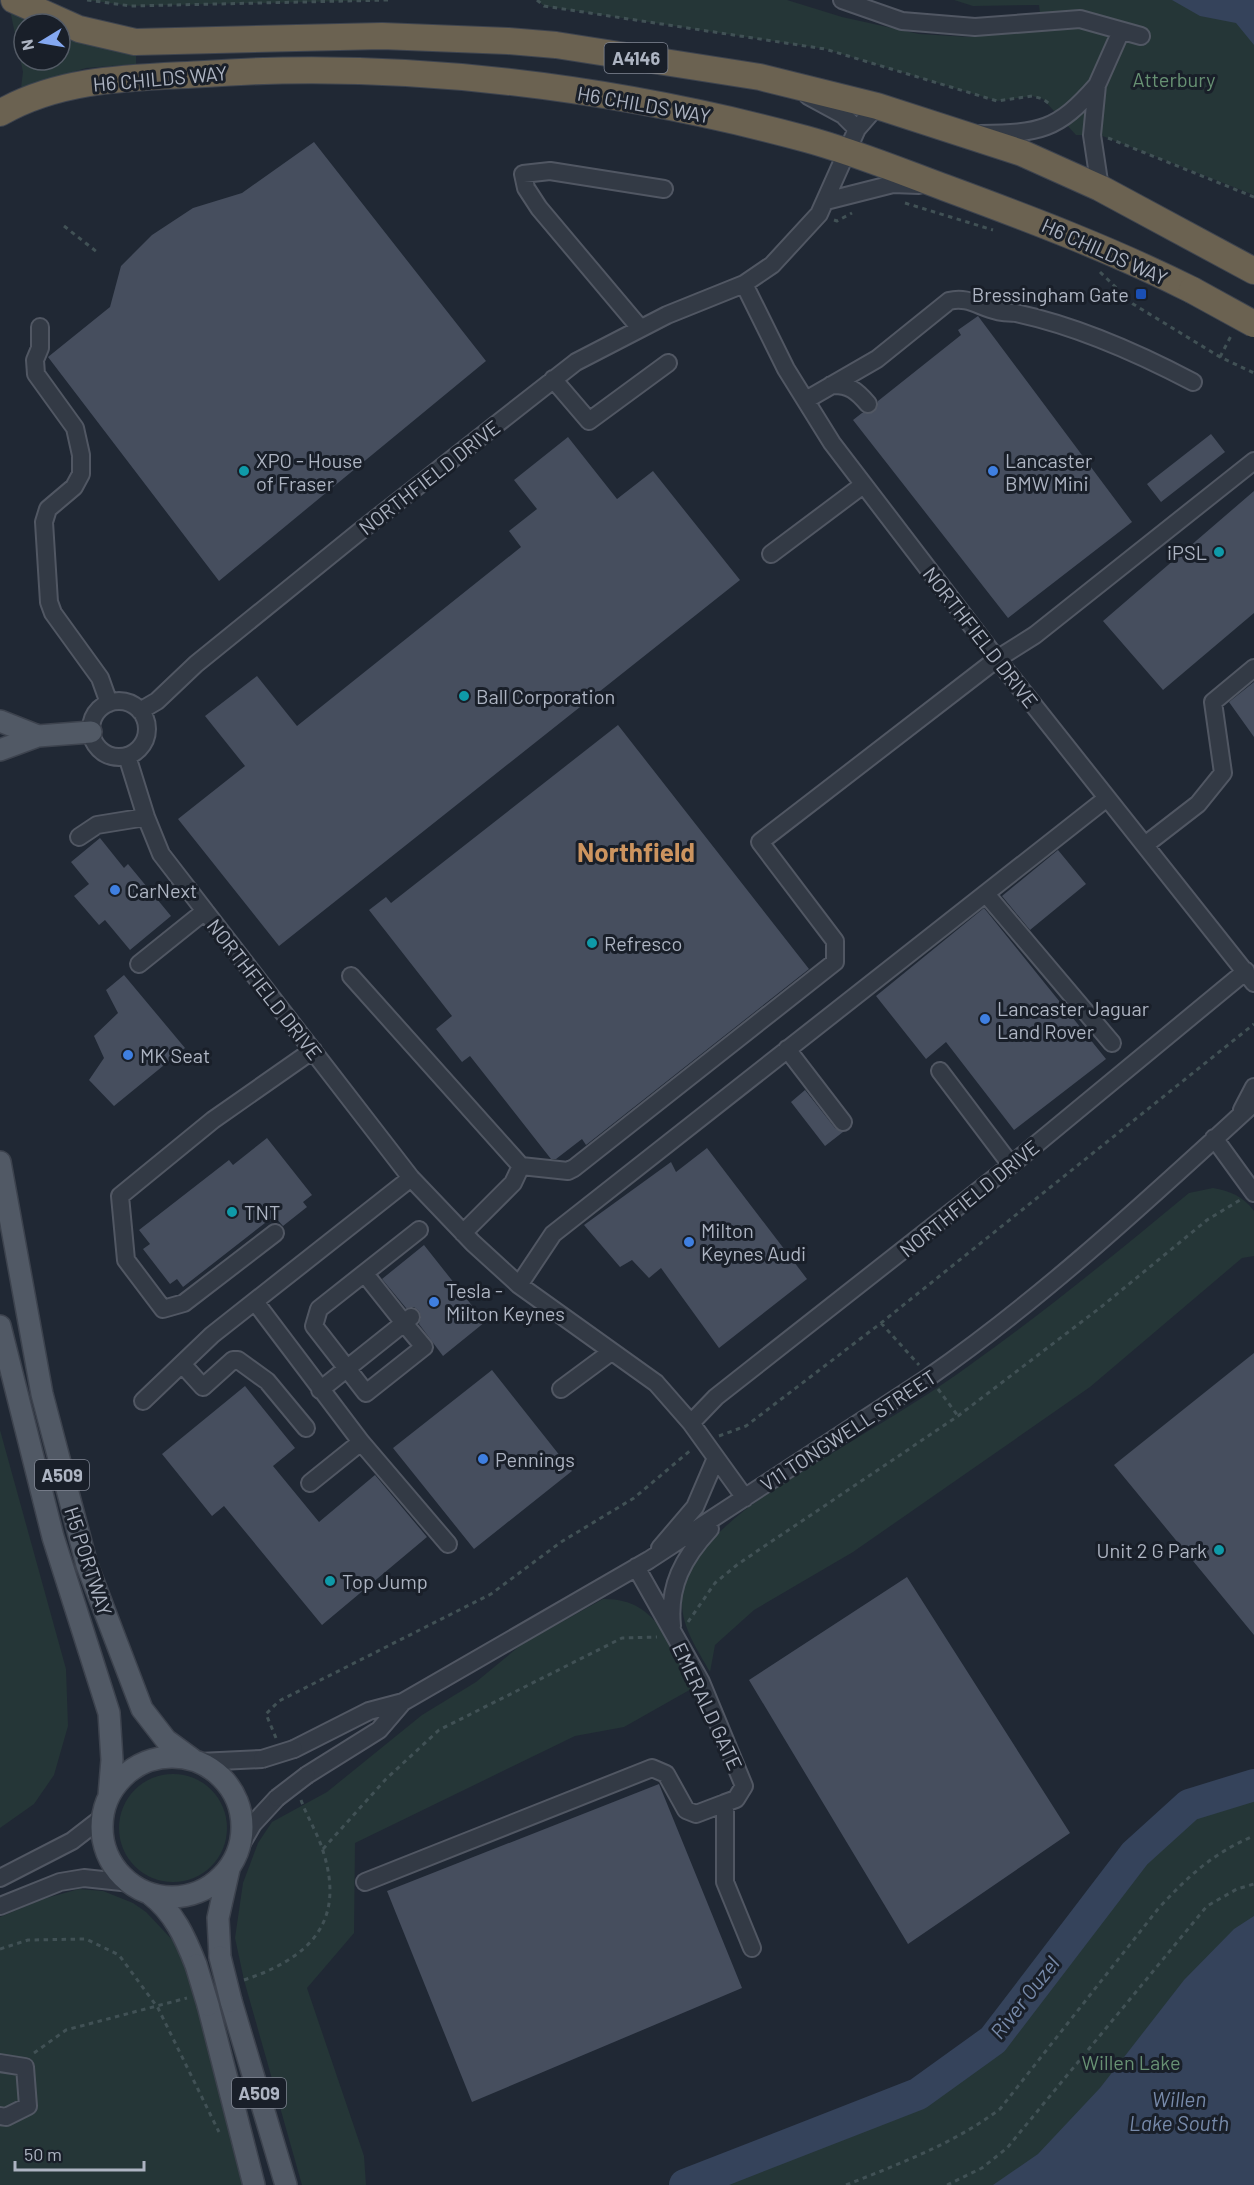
<svg xmlns="http://www.w3.org/2000/svg" width="1254" height="2185" viewBox="0 0 1254 2185" font-family="Barlow,sans-serif">
	<rect width="100%" height="100%" fill="#202834"/>
	<path fill="#253637" d="M88 0H388L131 6Z
		M537 0H787L842 17 919 34 969 37 1042 30 1039 5 973 6 954 0H1254V195L1100 135H1076L1043 99 1032 96 997 101 825 49 544 6Z
		M10 10 40 24H24V60H60V33L136 52V64L86 68 21 88 23 72Z
		M1213 1188C1230 1191 1243 1196 1254 1211V1256L1242 1258 1090 1387 853 1552 754 1610 715 1645 710 1672C695 1645 674 1617 685 1584 704 1522 800 1474 852 1441 893 1416 935 1391 974 1362 1048 1309 1119 1251 1189 1193Z
		M0 1430 66 1669 68 1726 54 1775 34 1804 0 1828Z
		M603 1599C659 1598 670 1647 693 1688L624 1727 575 1736 355 1843 354 1933 307 1988 364 2156 366 2185H302L244 1980 235 1938 243 1883 258 1843 272 1822 327 1792 422 1715 476 1682 522 1644Z
		M119 1828a54 54 0 1 1 108 0a54 54 0 1 1-108 0Z
		M1254 1785V2185H684L918 2094 993 2040 1135 1853 1189 1805Z
		M79 1889 103 1891 133 1903 146 1912 196 1965 254 2185H0V1917L43 1899Z"/>
	<path fill="#35435b" d="M1172 0H1254V45L1236 23 1200 16Z
		M1254 1916V2185H993L1038 2154 1100 2088 1184 1980 1234 1929Z"/>
	<g fill="none" stroke-linecap="round" stroke-linejoin="round">
		<path stroke="#35435b" stroke-width="32" d="M685 2185 918 2094 993 2040 1135 1854 1189 1805 1254 1785"/>
	</g>
	<path fill="#464e5e" d="M314 142 486 361 219 581 48 357 110 307 121 266 152 235 193 208 242 193Z
		M978 316 1132 522 1008 618 853 420 862 413 874 412 878 401 961 335 958 330Z
		M1211 434 1225 452 1161 502 1147 484Z
		M568 437 617 499 653 471 740 580 279 946 178 819 245 766 205 716 257 676 297 726 521 547 509 531 537 509 514 480Z
		M1254 491V613L1163 690 1103 621Z
		M1254 682V737L1229 702Z
		M618 725 809 969 586 1145 582 1139 556 1159H551L470 1056 462 1062 436 1029 452 1016 369 910 386 897 391 903Z
		M100 838 124 868 128 864 171 916 130 950 105 920 99 925 74 896 89 884 71 862Z
		M1058 850 1086 884 1030 930 1002 896Z
		M984 908 1106 1059 1014 1130 946 1042 926 1059 876 996Z
		M124 975 185 1048 114 1106 89 1080 104 1058 94 1036 118 1013 106 990Z
		M805 1090 835 1128 843 1132 825 1146 791 1102Z
		M267 1138 312 1195 303 1202 307 1207 283 1226 274 1216 183 1287 177 1279 170 1284 143 1249 150 1244 139 1230 229 1160 233 1165Z
		M707 1148 807 1279 719 1348 661 1268 649 1278 632 1260 620 1267 584 1225 671 1162 676 1172Z
		M424 1245 485 1322 443 1356 419 1324 421 1316 419 1311 414 1307 406 1308 382 1279Z
		M1254 1353V1635L1114 1465Z
		M492 1370 572 1471 474 1549 393 1448Z
		M245 1386 295 1448 273 1466 319 1522 375 1475 427 1537 322 1625 224 1506 212 1516 162 1454Z
		M907 1577 1070 1833 908 1944 749 1680Z
		M659 1784 742 1988 472 2102 387 1891Z"/>
	<g fill="none" stroke-linecap="round" stroke-linejoin="round">
		<g stroke="#515763" stroke-width="20">
			<path id="minor" d="M842 0 902 21 975 27 1080 19 1141 36
				M808 96 843 115 857 129
				M980 134C1040 133 1057 131 1097 85
				M1100 188 1092 135 1097 85 1121 31
				M826 201 893 184 919 185
				M744 284 786 369 832 443 997 659 1254 983
				M40 327V348L35 360 36 374 75 428 81 455V474L74 487 48 509 44 522 49 602 53 613 100 678 109 703
				M640 328 539 208 526 188 523 174 550 171 664 189
				M553 379 589 421 668 363
				M831 385C849 384 857 391 868 404
				M806 400 877 359 949 301C968 296 979 307 997 311 1003 313 1010 312 1016 313 1077 326 1138 353 1193 382
				M771 554 863 485
				M91 729a28 28 0 1 1 56 0a28 28 0 1 1-56 0Z
				M140 711 157 701 196 664 359 532 576 362 667 315 744 284 772 265 819 214 857 129 877 106
				M127 756 146 817 161 854 411 1178 473 1243 519 1285 656 1383 691 1423 745 1498
				M79 837 97 825 146 817
				M1145 845 1198 804 1223 773 1213 702 1254 668
				M986 894 1112 1043
				M139 964 205 911
				M351 976 521 1166 568 1171 574 1168 835 962V941L760 842 997 659 1035 635 1254 461
				M787 1049 843 1122
				M940 1071 1011 1165
				M1242 1110 1254 1087
				M1214 1138 1254 1193
				M275 1233 184 1303 163 1309 126 1260 120 1196 213 1120 313 1050
				M463 1233 513 1183 521 1166
				M519 1285 553 1234 1107 798
				M256 1303 361 1442 310 1483
				M411 1317 404 1323 424 1347 366 1393 314 1326 319 1309 419 1230
				M183 1365 203 1387 233 1360H238L267 1381 306 1428
				M561 1389 611 1352
				M320 1390 404 1323 365 1274
				M143 1401 212 1335 411 1178
				M691 1423 716 1397 1011 1165 1246 971
				M361 1442 448 1544
				M660 1548 695 1507 716 1458
				M636 1567 701 1682 744 1786 736 1799 725 1803V1882L752 1948
				M672 1626C668 1586 683 1558 710 1529
				M294 1749 369 1711 403 1702 649 1560 929 1377C1045 1296 1150 1198 1254 1103
				M199 1762 262 1759
				M307 1775 379 1730 403 1702
				M239 1848 253 1824 277 1798
				M0 1878 72 1841 103 1817
				M365 1882 652 1768 666 1774 686 1810 696 1814 725 1803
				M0 1906 60 1882 84 1878 131 1883
				M0 2063 25 2067 28 2106 6 2117 0 2116"/>
		</g>
		<g stroke="#3d434e" stroke-width="24">
			<path id="major" d="M0 721 38 736
				M0 750 38 736 91 732
				M0 1162 42 1394 87 1565 142 1709 166 1740 192 1759
				M0 1326 53 1537 109 1713 112 1760 109 1796
				M102 1827a70 70 0 1 1 140 0a70 70 0 1 1-140 0Z
				M150 1894C174 1912 185 1937 196 1965
				M220 1957 218 1918 229 1869
				M231 2001 286 2185
				M208 2005 254 2185"/>
		</g>
		<g stroke="#3e444f" stroke-width="28">
			<path id="highway" d="M14 0 79 29 135 42 382 36 508 41 556 45 760 77 877 106 1022 153 1100 188 1254 271
				M0 113C62 77 135 78 205 74 403 60 614 87 806 139 854 152 900 171 946 188 1030 219 1112 250 1192 290"/>
		</g>
		<path stroke="#415155" stroke-width="3" stroke-dasharray="4.5 4.5" stroke-linecap="butt" d="M87 0 131 6 388 0
			M537 0 544 6 825 49 997 101 1032 96 1043 99 1051 105
			M1108 138 1254 197
			M905 203 993 230
			M834 220 837 221 852 213
			M64 226 97 252
			M1100 272 1133 304 1220 357 1254 373
			M1220 357 1232 334
			M881 1323 919 1365
			M938 1389 958 1416
			M719 1436 746 1426 881 1323 1254 1024
			M688 1622 715 1583 738 1564 958 1416 1101 1307 1207 1220 1240 1200
			M276 1738 266 1714 279 1701 491 1594 561 1542 634 1498 692 1449
			M323 1849 386 1779 439 1730 622 1638 657 1637
			M0 1949 28 1940 86 1939 119 1955 158 2008 219 2132
			M244 1980C310 1958 346 1922 323 1851 318 1834 307 1817 301 1800
			M34 2053 66 2030 187 1998
			M846 2185C899 2164 955 2143 1000 2109L1158 1909C1186 1878 1214 1852 1254 1836
			M947 2185 982 2168 1007 2148 1207 1906 1237 1889 1254 1884"/>
		<use href="#minor" stroke="#333a45" stroke-width="16"/>
		<use href="#major" stroke="#515965" stroke-width="21"/>
		<use href="#highway" stroke="#6b6251" stroke-width="26"/>
		<g stroke="#515763" stroke-width="20" stroke-linecap="butt">
			<path id="minor-bridge" d="M262 1759 294 1749
				M277 1798 307 1775"/>
		</g>
		<g stroke="#3d434e" stroke-width="24" stroke-linecap="butt">
			<path id="major-bridge" d="M220 1957 231 2001
				M196 1965 208 2005"/>
		</g>
		<g stroke="#3e444f" stroke-width="28" stroke-linecap="butt">
			<path id="highway-bridge" d="M1192 290 1254 324"/>
		</g>
		<use href="#minor-bridge" stroke="#333a45" stroke-width="16"/>
		<use href="#major-bridge" stroke="#515965" stroke-width="21"/>
		<use href="#highway-bridge" stroke="#6b6251" stroke-width="26"/>
	</g>
	<rect fill="#1a4fb4" stroke="#191f29" stroke-width="2" x="1135" y="288" width="12" height="12" rx="3"/>
	<g fill="#0f9aa8" stroke="#191f29" stroke-width="2">
		<circle cx="244" cy="471" r="6"/>
		<circle cx="1219" cy="552" r="6"/>
		<circle cx="464" cy="696" r="6"/>
		<circle cx="592" cy="943" r="6"/>
		<circle cx="232" cy="1212" r="6"/>
		<circle cx="1219" cy="1550" r="6"/>
		<circle cx="330" cy="1581" r="6"/>
	</g>
	<g fill="#3f7fe0" stroke="#191f29" stroke-width="2">
		<circle cx="993" cy="471" r="6"/>
		<circle cx="115" cy="890" r="6"/>
		<circle cx="985" cy="1019" r="6"/>
		<circle cx="128" cy="1055" r="6"/>
		<circle cx="689" cy="1242" r="6"/>
		<circle cx="434" cy="1302" r="6"/>
		<circle cx="483" cy="1459" r="6"/>
	</g>
	<g text-anchor="middle" dominant-baseline="central" stroke-width="6" stroke-linejoin="round" paint-order="stroke">
		<g fill="#191f29" stroke="#818794" stroke-width="1.5">
			<rect x="604.5" y="43" width="63" height="30" rx="4.5"/>
			<rect x="35" y="1460" width="54" height="30" rx="4.5"/>
			<rect x="232" y="2078" width="54" height="30" rx="4.5"/>
		</g>
		<g font-size="18" font-weight="bold" fill="#adb4c2">
			<text x="636" y="58">A4146</text>
			<text x="62" y="1475">A509</text>
			<text x="259" y="2093">A509</text>
		</g>
		<g font-size="20" fill="#adb4c2" stroke="#191f29">
			<text transform="translate(160 78) rotate(-5)">H6 CHILDS WAY</text>
			<text transform="translate(644 104) rotate(10)">H6 CHILDS WAY</text>
			<text transform="translate(1105 251) rotate(24)">H6 CHILDS WAY</text>
			<text transform="translate(429 477) rotate(-38)">NORTHFIELD DRIVE</text>
			<text transform="translate(981 637) rotate(52)">NORTHFIELD DRIVE</text>
			<text transform="translate(265 989) rotate(52)">NORTHFIELD DRIVE</text>
			<text transform="translate(969 1198) rotate(-39)">NORTHFIELD DRIVE</text>
			<text transform="translate(848 1430) rotate(-33)">V11 TONGWELL STREET</text>
			<text transform="translate(89 1561) rotate(72)">H5 PORTWAY</text>
			<text transform="translate(708 1706) rotate(65)">EMERALD GATE</text>
		</g>
		<g font-size="20" fill="#679173" stroke="#191f29">
			<text x="1174" y="79">Atterbury</text>
			<text x="1131" y="2062">Willen Lake</text>
		</g>
		<g font-size="20" fill="#adb4c2" stroke="#191f29" text-anchor="start">
			<text x="1129" y="294" text-anchor="end">Bressingham Gate</text>
			<text x="256" y="460">XPO - House<tspan x="256" dy="23">of Fraser</tspan></text>
			<text x="1005" y="460">Lancaster<tspan x="1005" dy="23">BMW Mini</tspan></text>
			<text x="1207" y="552" text-anchor="end">iPSL</text>
			<text x="476" y="696">Ball Corporation</text>
			<text x="127" y="890">CarNext</text>
			<text x="604" y="943">Refresco</text>
			<text x="997" y="1008">Lancaster Jaguar<tspan x="997" dy="23">Land Rover</tspan></text>
			<text x="140" y="1055">MK Seat</text>
			<text x="244" y="1212">TNT</text>
			<text x="701" y="1230">Milton<tspan x="701" dy="23">Keynes Audi</tspan></text>
			<text x="446" y="1290">Tesla -<tspan x="446" dy="23">Milton Keynes</tspan></text>
			<text x="495" y="1459">Pennings</text>
			<text x="1207" y="1550" text-anchor="end">Unit 2 G Park</text>
			<text x="342" y="1581">Top Jump</text>
		</g>
		<g font-size="21" font-style="italic" fill="#778aaa" stroke="#191f29">
			<text transform="translate(1024 1997) rotate(-52)">River Ouzel</text>
			<text x="1179" y="2098">Willen<tspan x="1179" dy="24">Lake South</tspan></text>
		</g>
		<g font-size="26" font-weight="bold" fill="#cc945f" stroke="#191f29">
			<text x="636" y="851">Northfield</text>
		</g>
	</g>
	<g transform="translate(42 42) rotate(259)"><circle r="28" fill="#191f29" stroke="#545b66" stroke-width="1.5"/>
	<path d="M0-4.5L10 22L0 15L-10 22Z" fill="#84a8f1"/>
	<text y="-9" font-size="16" font-weight="bold" text-anchor="middle" fill="#adb4c2">N</text>
	</g>
	<path d="M15 2161v9h129v-9" fill="none" stroke="#adb4c2" stroke-width="3"/>
	<text x="24" y="2161" font-size="18" fill="#adb4c2" stroke="#191f29" stroke-width="4.5" paint-order="stroke">50 m</text>
</svg>
